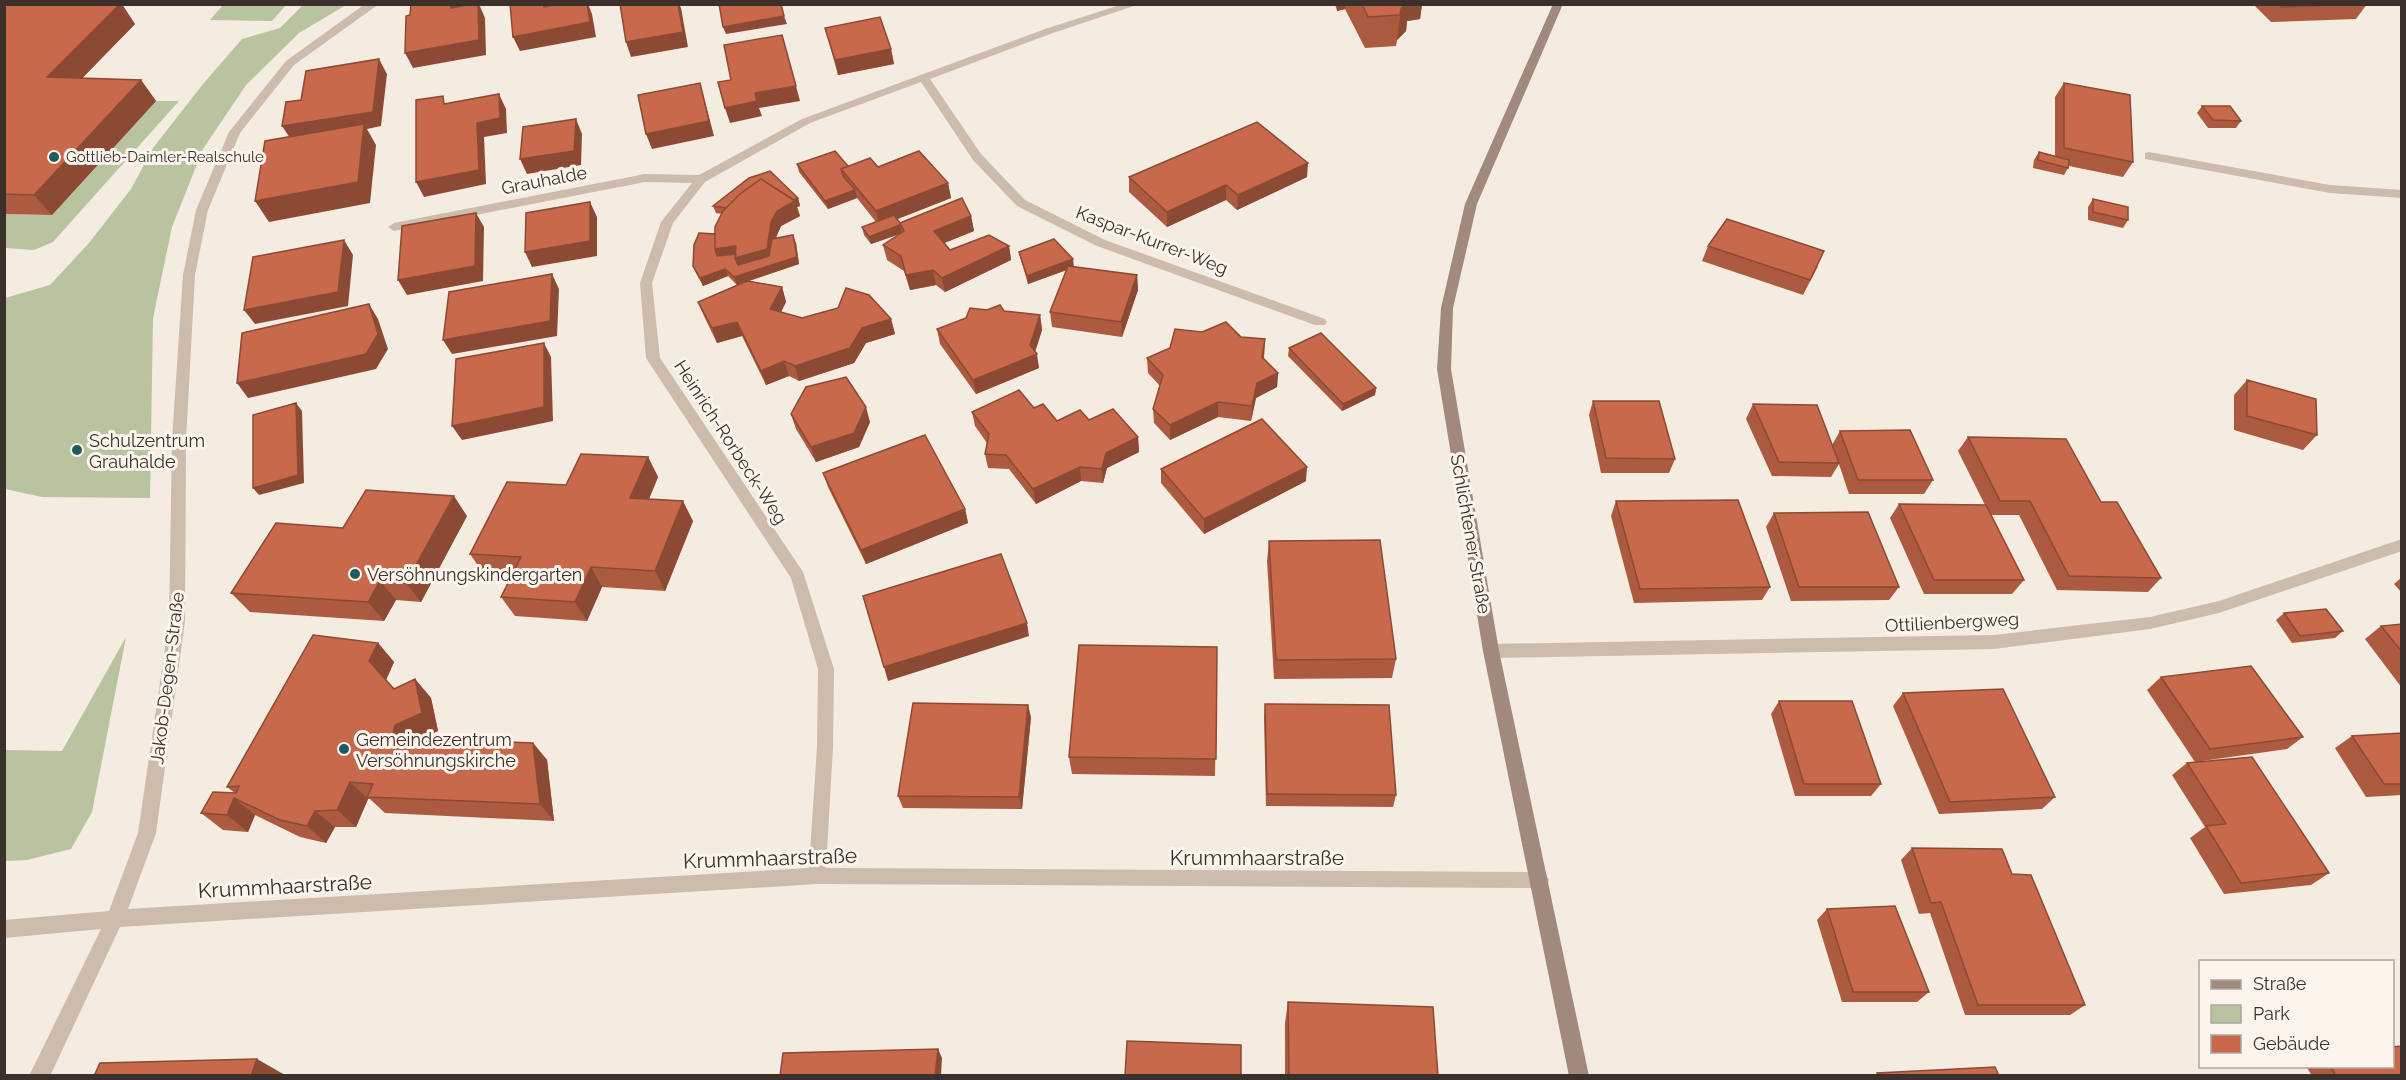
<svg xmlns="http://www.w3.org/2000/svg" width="2406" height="1080" viewBox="0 0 2406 1080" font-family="Raleway,sans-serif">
	<rect width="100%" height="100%" fill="#f4ebe1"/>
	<path fill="#b8c4a0" d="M223 5V4L286 5 272 21 210 20Z
		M303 5H346L299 33 246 85 203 149 172 227 153 318 150 498 42 497 5 489V298L50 285 89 243 131 189 153 148 203 84 242 39 280 28Z
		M156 101H179L53 242 34 250 5 248 4 214 52 215Z
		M126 637 92 812 71 849 27 860 5 861V750L62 751Z"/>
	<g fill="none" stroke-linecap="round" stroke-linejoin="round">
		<path fill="#cdbbac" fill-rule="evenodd" d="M2149 152 2330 185 2402 190V198L2330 193 2145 159V153Z"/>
		<path fill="#cdbbac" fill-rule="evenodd" d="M365 4H379L294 65 240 133 208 210 195 275 186 440 185 621 156 833 128 909 809 868 817 747 818 669 791 578 646 358 640 283 661 222 692 183 645 182 394 231 388 227 394 223 645 174 699 175 802 119 1045 29 1123 4H1140L1053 33 930 79 981 154 1025 200 1105 240 1325 319 1327 322 1325 325H1315L1097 246 1017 206 973 160 921 82 810 123 705 182 673 223 652 283 660 358 803 572 834 669 833 747 826 868 1540 872 1546 874 1549 880 1546 886 1540 888 817 884 120 927 50 1076H29L101 929 4 938V920L109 911 138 833 169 621 172 440 183 275 196 210 229 132 286 61Z
			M2402 539V551L2219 613 2150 629 1994 649 1491 658 1485 656 1483 651 1485 646 1491 644 1994 635 2150 617 2219 601Z"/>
		<path fill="#a18a7d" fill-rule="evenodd" d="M1553 4H1563L1477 204 1453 308 1451 369 1499 651 1589 1076H1569L1483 651 1437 369 1441 308 1465 204Z"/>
	</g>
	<path fill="#ac5a40" d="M4 4 135 24 82 78 141 80 156 101 52 215 4 214Z
		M1335 4H1422L1420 19 1407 21 1406 31 1397 40 1396 46 1365 48 1345 9 1337 11Z
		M2253 4H2367L2356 19 2271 22Z
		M825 28 891 49 894 64 838 75Z
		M2064 83 2133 162 2123 177 2069 166 2068 168 2064 175 2033 168 2034 160 2039 152 2055 156V97Z
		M2202 106 2241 121 2236 128H2208L2197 113Z
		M797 164 878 167 948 183 951 198 897 219 900 223 971 216 974 231 944 243 950 250 1009 246 1011 260 945 292 936 285 910 290 904 271 887 260 883 245 900 234 871 244 864 235 862 227 876 222 857 198 828 209 799 172Z
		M1129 177H1307L1237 210 1226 200 1167 227 1129 192Z
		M798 198 800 206 797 207 800 216 781 226 776 238 796 243 799 264 749 281 782 287 786 302 781 312 802 318 891 319 895 334 866 343 854 363 799 381 789 376 766 385 742 336 717 343 704 316 698 302 737 285 728 276 703 286 696 273 693 266 715 234 722 214 716 213 713 206Z
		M2093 199 2128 220 2123 228 2088 220V207Z
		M1708 246 1818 266 1803 295 1702 261Z
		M1019 252 1074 267 1137 275 1138 290 1122 337 1052 327 1050 312 1067 270 1028 284 1021 260Z
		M1004 311 1040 315 1042 330 1035 352 1039 368 976 394 940 344 937 329Z
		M1241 337 1265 339 1264 359 1278 373 1277 387 1256 398 1251 421 1218 417 1170 440 1154 423 1153 409 1160 386 1148 373 1147 358 1170 348Z
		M1289 348 1376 388 1375 395 1342 411 1288 356Z
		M2247 380 2317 435 2303 450 2234 430V395Z
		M1593 401 1675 459 1669 473H1601L1589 415Z
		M1753 404 1832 445 1840 431 1933 480 1924 494H1849L1839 464 1831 477 1772 476 1746 419Z
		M1034 408 1057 421 1089 420 1138 437 1139 452 1107 468 1103 483 1081 481 1036 504 1009 469 988 468 985 454 987 443 975 426 972 412Z
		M791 414 870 422 859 447 816 462 796 429Z
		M1968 437 2101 502 2161 578 2148 592 2057 590 2019 515H1991L2024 580 2012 594H1924L1890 518 1899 504 1985 505 1958 451Z
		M648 457 658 477 649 499 693 521 665 591 602 587 587 621 515 616 501 597 512 575 483 573 470 554 566 485Z
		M1161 469 1306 481 1204 534 1161 483Z
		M823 473 965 509 968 523 866 564 828 487Z
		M1616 501 1770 587 1762 600 1634 603 1611 516Z
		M1774 513 1899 587 1889 600 1791 601 1766 527Z
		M467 516 421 602 396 600 384 621 250 612 231 593 343 528Z
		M1269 541 1396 659 1392 678 1274 679 1267 561Z
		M2402 577V593L2394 584Z
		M2284 613 2343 631 2335 638 2292 643 2276 620Z
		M2402 624V688L2365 639 2381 626Z
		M378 643 394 662 386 680 394 689 415 679 431 698 438 731 420 739 533 743 547 760 554 821 385 813 370 799H368L356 827H335L326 843 300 837 255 815 248 832 223 830 201 813 235 793 227 787Z
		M1217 647 1215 776 1072 774 1069 757Z
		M2161 677 2303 737 2287 749 2195 762 2147 690Z
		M1903 693 2055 797 2042 809 1939 814 1893 706Z
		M1779 701 1881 784 1871 796H1795L1771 714Z
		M1265 704 1396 795 1393 807 1266 806 1264 717Z
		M1031 717 1022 809 903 808 898 796Z
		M2402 733V795L2366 797 2335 748 2352 736Z
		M2187 763 2329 873 2311 885 2224 894 2190 838 2205 827 2172 775Z
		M1912 848 2085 1005 2070 1015H1965L1930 913 1919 914 1901 860Z
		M1827 909 1929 992 1917 1002H1842L1817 920Z
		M1288 1002 1438 1076H1285V1023Z
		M2306 1066H2392L2402 1076H2312Z"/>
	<path fill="#8c4a34" d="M120 4H122L135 24 63 98 47 77Z
		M451 4H456L457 7 451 8Z
		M479 4 485 18 486 55 413 68 405 53Z
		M543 4H557L544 7Z
		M587 4H588L592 14 596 37 520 51 513 37Z
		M678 4H679L681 8 688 47 631 57 626 42Z
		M1338 4H1345V9L1337 11Z
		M1405 4H1422L1420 19 1407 21 1406 31 1397 40 1396 46 1401 9Z
		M784 16 787 24 726 34 723 27Z
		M891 49 894 64 838 75 835 60Z
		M379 59 387 74 381 126 367 129 376 145 370 203 269 222 255 201 292 141 282 126Z
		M141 80 156 101 52 215 34 195Z
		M700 83 704 98 714 136 652 149 646 134Z
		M796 86 800 101 759 108 762 116 730 123 725 108 755 93Z
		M499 94 506 109 507 133 484 137 486 184 424 197 416 182 477 123Z
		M576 119 582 134 581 165 527 174 520 159Z
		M1308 163 1307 177 1237 210 1238 195Z
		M948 183 951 198 880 226 876 211Z
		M1226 185V200L1167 227V212Z
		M855 190 857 198 828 209 825 201Z
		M798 198 800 206 797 207 800 216 781 226 776 237 772 264 740 273 720 264 715 249 771 222 777 211 789 202Z
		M590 202 597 217V256L532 267 525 252Z
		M476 213 484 227 483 281 407 295 398 280Z
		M971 216 974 231 937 246 934 231Z
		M900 225 902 233 871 244 869 237Z
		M793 235 796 243 799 264 737 285 734 277 797 257Z
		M344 240 353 255 348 306 255 324 244 310Z
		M1009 246 1011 260 945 292 942 278Z
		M1073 259 1074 267 1028 284 1027 276Z
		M725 269 728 276 703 286 700 278Z
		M933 270 936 285 910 290 906 275Z
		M552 274 559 289 557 336 452 354 443 340Z
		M1137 275 1138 290 1122 337 1121 322Z
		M782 287 786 302 775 323 770 309Z
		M369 304 378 319 388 349 376 369 248 398 237 383Z
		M1040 315 1042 330 1034 355 1037 354 1039 368 976 394 973 380 1030 345Z
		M891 319 895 334 866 343 854 363 799 381 795 366 862 328Z
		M737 322 742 336 717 343 712 328Z
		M1265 339 1264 354 1261 372 1262 357Z
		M544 343 551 357 553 421 462 440 452 426Z
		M784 361 789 376 766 385 761 371Z
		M1278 373 1277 387 1256 398 1251 421 1252 406 1257 383Z
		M1376 388 1375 395 1342 411 1343 404Z
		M1218 402V417L1170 440V425Z
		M296 403 302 411 304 483 259 495 253 488Z
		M866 407 870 422 859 447 816 462 811 447Z
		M1138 437 1139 452 1107 468 1103 483 1102 469 1106 453Z
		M648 457 658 477 641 518 630 498Z
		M1080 467 1081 481 1036 504 1033 489Z
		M1307 467 1306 481 1204 534V519Z
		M454 496 467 516 421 602 406 583Z
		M683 501 693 521 665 591 655 571Z
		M965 509 968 523 866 564 861 550Z
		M591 567 602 587 587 621 575 602Z
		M380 581 396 600 384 621 368 602Z
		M1027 623 1029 636 888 681 884 667Z
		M378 643 394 662 386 680 369 661Z
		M415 679 431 698 438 731 412 743 392 738 395 725Z
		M1028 705 1031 717 1022 809 1019 797Z
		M533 743 547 760 554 821 540 804Z
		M350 782 368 799 356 827 337 810Z
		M234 798 255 815 248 832 227 815Z
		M315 811 335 827 326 843 307 826Z
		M938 1049 942 1058 941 1076H935Z
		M257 1059 285 1075V1076H251Z"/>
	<path fill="#c8694b" stroke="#8c4a34" stroke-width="1.5" d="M4 4H120L47 77 141 80 34 195 4 194Z
		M411 4H451V8L472 4H478L479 40 405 53 406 16 410 15Z
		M510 4H543L544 7 559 4H587L590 22 513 37Z
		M620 4H678L683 32 626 42Z
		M719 4H781L784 16 723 27Z
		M1362 4H1405L1401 9 1400 15 1368 17Z
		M2278 4H2358L2281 7Z
		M880 17 891 49 835 60 825 28Z
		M782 35 796 86 755 93 757 101 725 108 718 82 731 80 724 45Z
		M379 59 373 112 282 126 286 102 301 100 306 71Z
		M700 83 709 121 646 134 638 95Z
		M2064 83 2130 95 2133 162 2064 148Z
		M499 94 500 118 477 123 479 170 416 182V100L443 96 444 104Z
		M2202 106H2230L2241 121 2213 120Z
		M576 119 574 151 520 159 523 127Z
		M1257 122 1308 163 1238 195 1226 185 1167 212 1129 177Z
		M364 124 358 182 255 201 265 141Z
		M835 151 848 166 841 169 843 176 855 190 825 201 797 164Z
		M919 151 948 183 876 211 841 169 870 158 878 167Z
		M2039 152 2069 160 2068 168 2038 160Z
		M770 171 798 198 794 200 761 179 740 194 726 208 713 206 749 178Z
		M761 179 795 201 777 211 771 222 767 249 735 258 736 246 715 249V227L723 211 740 194Z
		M962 198 971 216 934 231 950 250 989 235 1009 246 942 278 933 270 906 275 901 256 883 245 904 231 900 223Z
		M2093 199 2128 207V220L2093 212Z
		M590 202V241L525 252 526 213Z
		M476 213 475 266 398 280 402 226Z
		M894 215 900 223V225L869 237 862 227Z
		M1727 219 1824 251 1810 280 1708 246Z
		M699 233 715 234V249L717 256 736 254 735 258 738 265 769 256 772 239 793 235 797 257 734 277 725 269 700 278 693 266 694 245Z
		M1054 239 1073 259 1027 276 1019 252Z
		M344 240 338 292 244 310 253 257Z
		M1068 266 1137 275 1121 322 1050 312Z
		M552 274 550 321 443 340 449 292Z
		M747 281 782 287 770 309 802 318 838 308 846 288 869 295 891 319 862 328 850 348 795 366 784 361 761 371 737 322 712 328 698 302Z
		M369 304 378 334 366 354 237 383 242 333Z
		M1000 305 1004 311 1040 315 1030 345 1037 354 973 380 937 329 966 318 970 308 987 310Z
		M1226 322 1241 337 1265 339 1262 357 1278 373 1257 383 1252 406 1218 402 1170 425 1153 409 1163 375 1147 358 1170 348 1175 329 1202 332Z
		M1321 333 1376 388 1343 404 1289 348Z
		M544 343V407L452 426 456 359Z
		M846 377 866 407 854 433 811 447 791 414 806 387Z
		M2247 380 2316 399 2317 435 2247 416Z
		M1019 390 1034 408 1043 404 1057 421 1080 410 1089 420 1113 409 1138 437 1106 453 1102 469 1080 467 1033 489 1006 455 985 454 989 434 972 412Z
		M1593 401H1659L1675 459 1606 458Z
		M296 403 298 475 253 488V415Z
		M1753 404 1817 405 1839 463 1779 462Z
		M1262 419 1307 467 1204 519 1161 469Z
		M1910 430 1933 480H1858L1840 431Z
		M925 435 965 509 861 550 823 473Z
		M1968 437 2066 439 2101 502H2117L2161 578 2069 576 2030 501H2000Z
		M581 454 648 457 630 498 683 501 655 571 591 567 575 602 501 597 521 557 470 554 507 482 566 485Z
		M366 490 454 496 406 583 380 581 368 602 231 593 276 523 343 528Z
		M1738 500 1770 587 1640 589 1616 501Z
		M1899 504 1986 505 2024 580H1934Z
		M1868 512 1899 587H1799L1774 513Z
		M1380 540 1396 659 1276 660 1269 541Z
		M1001 554 1027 623 884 667 863 596Z
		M2326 609 2343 631 2300 636 2284 613Z
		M2402 624V652L2381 626Z
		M313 635 378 643 369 661 394 689 415 679 422 713 395 725 392 738 533 743 540 804 367 797 373 784 350 782 337 810 315 811 307 826 280 820 234 798 227 815 201 813 213 792 236 793 239 786 227 787Z
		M1079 645 1217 647 1216 759 1069 757Z
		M2251 666 2303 737 2210 749 2161 677Z
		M2003 689 2055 797 1950 802 1903 693Z
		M1779 701H1852L1881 784H1804Z
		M913 703 1028 705 1019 797 898 796Z
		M1265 704 1389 705 1396 795 1267 794Z
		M2402 733V784H2384L2352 736Z
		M2252 757 2329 873 2241 883 2206 826 2226 824 2187 763Z
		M1912 848 2002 849 2012 874 2031 875 2085 1005H1978L1941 902 1931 903Z
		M1895 906 1929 992H1853L1827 909Z
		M1288 1002 1433 1007 1438 1076H1289Z
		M1127 1041 1241 1045V1076H1125Z
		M2402 1046V1076H2336L2331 1066H2392V1047Z
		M938 1049 935 1076H780L783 1053Z
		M257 1059 251 1076H94L100 1063Z
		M1995 1067 1999 1076H1878L1877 1073Z"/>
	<g fill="#1f5a5e" stroke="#fbf5ee" stroke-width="2">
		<circle cx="54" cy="157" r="6"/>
		<circle cx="77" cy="450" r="6"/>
		<circle cx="355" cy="574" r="6"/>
		<circle cx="344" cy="749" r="6"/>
	</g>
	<g text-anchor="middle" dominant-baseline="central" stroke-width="6" stroke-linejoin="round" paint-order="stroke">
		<g font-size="15" fill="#3b302b" stroke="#fbf5ee" text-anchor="start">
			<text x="66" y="157">Gottlieb-Daimler-Realschule</text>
		</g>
		<g font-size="18" fill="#3b302b" stroke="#fbf5ee">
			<text transform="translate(544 180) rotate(-11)">Grauhalde</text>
			<text transform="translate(1152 240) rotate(21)">Kaspar-Kurrer-Weg</text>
			<text transform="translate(731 442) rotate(57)">Heinrich-Rorbeck-Weg</text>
			<text transform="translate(1471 534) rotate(80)">Schlichtener Straße</text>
			<text transform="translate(1952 622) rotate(-3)">Ottilienbergweg</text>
			<text transform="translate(167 678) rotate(-83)">Jakob-Degen-Straße</text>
		</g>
		<g font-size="18" fill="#3b302b" stroke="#fbf5ee" text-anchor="start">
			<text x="89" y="440">Schulzentrum<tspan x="89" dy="21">Grauhalde</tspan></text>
			<text x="367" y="574">Versöhnungskindergarten</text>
			<text x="356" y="739">Gemeindezentrum<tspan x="356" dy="21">Versöhnungskirche</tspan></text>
		</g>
		<g font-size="21" fill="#3b302b" stroke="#fbf5ee">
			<text x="1257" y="857">Krummhaarstraße</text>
			<text transform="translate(770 858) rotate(-2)">Krummhaarstraße</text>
			<text transform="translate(285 886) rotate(-3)">Krummhaarstraße</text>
		</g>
	</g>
	<rect width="2406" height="1080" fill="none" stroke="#3b302b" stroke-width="12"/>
	<rect x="2199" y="960" width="195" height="108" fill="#fbf5ee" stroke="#aea6a0" stroke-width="1.5"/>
	<rect x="2211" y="980" width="30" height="9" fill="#a18a7d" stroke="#aea6a0" stroke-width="1.5"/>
	<text x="2253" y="990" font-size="18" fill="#3b302b">Straße</text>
	<rect x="2211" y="1005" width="30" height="18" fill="#b8c4a0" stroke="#aea6a0" stroke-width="1.5"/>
	<text x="2253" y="1020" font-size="18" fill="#3b302b">Park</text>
	<rect x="2211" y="1035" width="30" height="18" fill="#c8694b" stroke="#aea6a0" stroke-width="1.5"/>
	<text x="2253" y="1050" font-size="18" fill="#3b302b">Gebäude</text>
</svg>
